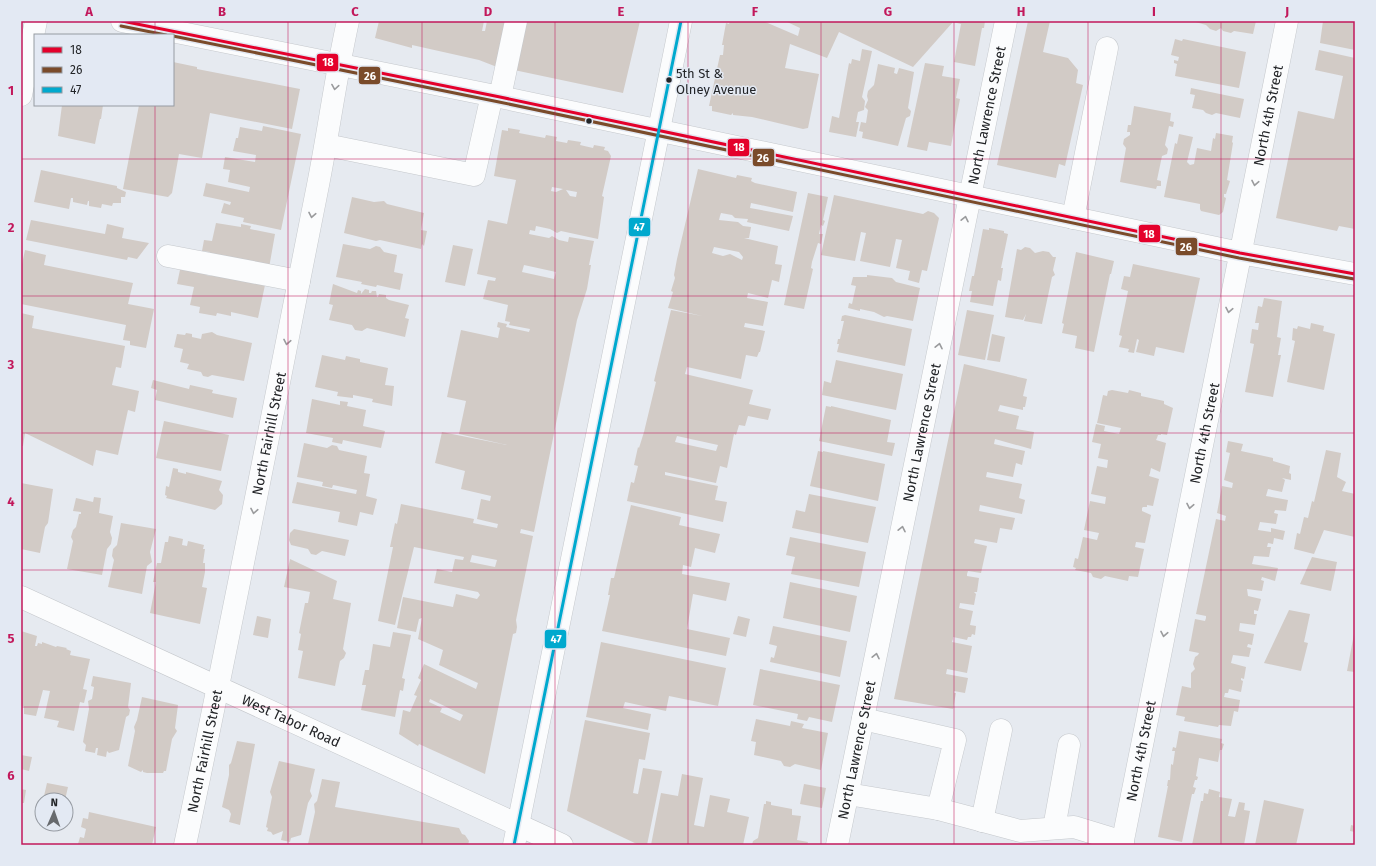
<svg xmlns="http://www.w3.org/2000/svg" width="1376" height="866" viewBox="0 0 1376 866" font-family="'Fira Sans',sans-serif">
	<rect width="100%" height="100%" fill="#e6eaf0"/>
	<path fill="#d2cbc6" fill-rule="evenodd" d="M379 21H484L482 31H485L487 21H508L497 67 479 60 412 45V48L375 38Z
		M523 21H640L623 93 514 70Z
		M730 21H763L798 36 800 28 785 21H985L984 28H982L975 66 954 62 961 24 953 22 913 67 839 32 827 58 790 44 785 68 819 74 808 128 803 129 752 117 733 115V113L731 115 712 111V106H709L720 55H723L724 45H722L726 23 729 24Z
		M1028 21H1050L1043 52 1068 58 1078 70 1076 83 1083 85 1065 166 1059 164 1056 178 997 165Z
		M1192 21H1256L1253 34 1234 31 1231 33 1223 31 1221 28 1216 31 1210 29 1206 25Z
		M1323 21H1355V50L1320 43Z
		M1175 39 1182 41 1183 39 1246 52 1239 88 1175 76 1177 64 1174 63V60L1178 61 1179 57 1171 55Z
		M862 49 872 51 862 97 865 101 864 110 858 112 856 122H859L856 137 829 132 832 116 839 118 849 63 851 64 852 59 860 61Z
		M1319 50 1355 58V229L1339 226 1337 231 1276 218 1298 111 1334 119 1343 76 1315 70Z
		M173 62 197 67V69L300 89 292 129 210 113 202 158 179 154 172 193 168 197 123 189 139 105H173Z
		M925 63 944 66 942 76 960 79 956 98 960 99 951 146 929 142 927 151 907 147Z
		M878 64 895 68 894 73 897 74 899 68 914 72 908 108 911 111 910 116 906 118 898 146 862 138 863 132 859 131 861 122 866 123 868 110 865 107 868 100 867 96 868 91 874 85Z
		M1191 88 1244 99 1240 118 1216 113 1212 115 1206 113 1203 110 1192 108 1195 95 1190 94Z
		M62 105H103L101 119H100L95 144 58 136Z
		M1134 106 1171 113 1170 121 1174 122 1173 127 1169 126 1165 145 1168 149 1167 154 1162 156 1157 180 1161 181V186H1157L1156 189 1120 182 1126 148 1123 144 1124 139 1130 135V132H1127L1128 125H1131Z
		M263 126 301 134 281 230 243 222 244 218 221 213 224 203 230 205 231 202 203 196 206 183 249 192 250 187 228 182 230 170 223 169 225 157 255 162 256 155 233 151 236 138H238L240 127 262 131Z
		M508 128 520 130 519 133 545 138 546 135 557 137 556 141 567 143 568 140 581 142 580 145 593 148 594 145 605 147 604 150 608 151 611 156 602 196 604 197 598 239 561 231 557 233 550 229 536 226 535 231 530 230 529 234 549 238 552 236 559 240 568 242 569 237 594 241 589 265H591L587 289 577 320 534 532 521 529 520 533 533 536 516 620 517 627 516 633 513 634 485 774 419 744 418 746 399 734 403 710 410 712 417 696 414 695 421 680 418 678 424 664 476 689 478 683 439 665 443 650 418 639 422 618 419 619 416 632 397 628 403 597 453 607 456 594 477 599 480 595 478 592 434 583 437 569 452 572 455 559 463 560 464 557 414 547 395 625 378 621 393 547H390L395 523 397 524 401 504 474 519 473 523 497 528 498 524 477 519 481 499 490 501 491 496 461 489 465 471 435 463 442 432 507 445 459 434 466 401 447 397 461 330 498 338 500 328 497 327 498 322 507 324 506 327 529 332 530 329 509 325 510 322 505 321 508 305 483 299 488 280 495 281 496 278 477 274 488 220 507 224 516 180 494 176 502 130 508 131ZM552 187 563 189 556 192 551 191ZM566 190 577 192 576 197 570 196ZM524 265 556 272 554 279 522 272ZM472 555 497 560 495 567 470 562ZM430 699 463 715 460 721 440 712 442 708 429 702Z
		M1216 133 1233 136 1232 142 1233 143 1227 180 1230 181 1226 194H1224V197L1226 198 1223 212 1219 215 1201 211 1200 209V204L1164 197 1175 143 1177 144 1179 134 1193 137 1187 162 1190 165 1194 164 1197 148 1211 151 1213 138 1215 139Z
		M698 169 736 178 737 175 752 178 751 181 755 183 797 192 793 212 751 203 750 208 793 216 789 231 747 222 748 219 735 218 732 215 721 213 720 216 719 220 738 222 743 226 751 227 749 238H744L778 246 775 264 782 265 779 282 772 280 768 298 748 293 747 298 768 302 763 326 745 323 744 327 765 331 760 352H759L757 357 746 355 741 379 687 367 685 374 753 390 749 404 771 409 768 420 748 416 745 426 739 425 736 435 734 434 727 468 720 466 716 483 665 472V475L718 486 715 500 727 502 723 522 627 501 631 482 634 483 638 466 634 465 638 447 639 448 644 432 656 382 654 381 671 310 702 316 668 308 673 292 671 291 675 278 674 275 677 259ZM714 247 739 252 743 257 742 260 730 254 723 256 712 253ZM677 436 718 445 716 451 675 442Z
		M41 170 117 186V188L126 192 125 197H121V203H113L112 206 102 204 101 208 89 206V201H88L87 205 73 202V198H71L69 209 34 202Z
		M808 193 828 197 823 220 825 221 823 226 821 225 819 234H823L821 244 818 243 812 262 811 268 813 269 804 309 784 305Z
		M834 195 923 214 928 211 934 213 939 218 927 271 922 270 919 283 908 280 910 271 896 268 902 240 896 239 890 267 860 261 866 233 861 232 855 261 821 255Z
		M352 197 374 202 384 201 387 204 424 213 421 230 427 231 424 246 422 244 421 249 380 240 376 241 344 233Z
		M31 220 105 234 107 224 124 228 122 238 149 243 137 259 128 257 127 260 26 240Z
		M216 223 241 227V224L251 226 250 229 275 234 269 268 208 259 210 252 202 251 204 240 212 241Z
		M989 228 1004 231V233L1008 234 1001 268H1003L1001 281 998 280 993 306 970 302 972 291H969L972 276H974L983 229 989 230Z
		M343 244 370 249 376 246 380 247 384 252 397 255 394 272 403 274 400 290 377 285 376 287 361 284 362 282 336 277Z
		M453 245 473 249 465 286 445 282Z
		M1025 247 1030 248 1035 253 1043 251 1049 252 1053 257H1056L1053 270 1055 275 1052 277 1042 324 1024 321 1026 314 1023 320 1005 317 1017 249 1021 250Z
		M25 250 46 255 44 265 133 283 128 304 154 309 146 348 130 345V341L123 340 126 325 21 304V269Z
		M1076 252 1114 261 1111 274H1110L1094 352 1075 348 1077 336 1062 333 1064 324 1062 323Z
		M1133 264 1200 278 1184 353 1156 347 1154 356 1136 352 1139 340 1137 339 1134 353 1128 352 1129 349 1119 347 1122 336 1119 335 1128 291 1121 289 1124 276 1130 277Z
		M181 265 207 271 206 275 211 276V274L265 285 258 318 231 312V316L217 313 216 316 199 313 200 307 190 305 194 287 177 284Z
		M867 275 892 278 896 282 920 288 913 321 887 316 884 317 874 312 860 309V311L848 308 849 303 852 304 856 286 851 285 853 277H867Z
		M333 284 357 293 358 290 361 291V294L365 289 369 290V293H371L372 291H376L377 297H378L379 294 386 295V298L389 300 409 305 405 318 409 319 405 337 367 328 362 331 355 330 352 325 329 320 333 305 329 304Z
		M1264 298 1282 301 1277 337 1281 338 1278 355H1281L1273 397 1245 392 1254 344 1250 343 1252 329 1258 330 1259 323H1255L1258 306 1262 307Z
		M967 310 994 315 985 360 958 355Z
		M21 313 34 316 32 328 125 346 121 368 116 367 112 385 139 391 135 412 128 410 118 455 96 450 93 466 25 433 23 446H21Z
		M845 315 912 329 905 366 837 352 839 344H837L838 339H840L844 321H841L842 316Z
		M1311 323 1324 326 1323 331 1335 334 1324 390 1287 382 1295 341 1292 340 1293 328 1297 329 1298 326 1310 329Z
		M212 332 217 335 252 343 244 381 212 375 208 377 203 376 201 372 187 369 189 364 180 362 183 349 174 347 177 334 185 335 186 333 192 334V337L201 339 202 334Z
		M992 334 1005 337 1000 362 987 360Z
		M322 355 345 360 346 356 360 359V362L388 368 385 385 394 386 392 406 372 402 373 399 353 395V398L337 396 338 392 315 387Z
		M836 360 903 374 896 410 822 395 824 381 831 383Z
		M964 364 1027 379 1023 396 1027 397 1025 407H1023V410L1000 405 998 411 1019 416 1016 429 1034 432 1031 449 995 439 994 444 1025 451 1022 465 1016 463 1013 477 987 472 986 477 1022 484 1019 498 1025 500 1022 514 980 505 979 511 1015 518 1012 530 1000 528 997 543 975 539 974 543 987 546 981 573 968 571 967 574V576L979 578 977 592H974L976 594 974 605 960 603 959 608 973 611 970 625 976 626 975 635 972 634 971 637H968L967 640 953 637V639L952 642 972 646 967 673 947 669 946 674 968 678 965 693 954 691V693H956L953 709 894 699Z
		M153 380 189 389 190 385 213 390 212 393 237 398 233 418 155 400 157 390 151 388Z
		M1112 390 1128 393 1129 390 1141 393V396L1164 401V404L1173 408 1167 435 1161 434V435H1158L1157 438 1156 440 1166 443 1160 472 1151 468 1150 473 1149 476 1159 479 1153 506 1147 505V507H1143L1142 508V511L1151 515 1145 543 1136 542 1135 547 1144 549 1138 577 1129 576 1128 581 1105 576 1101 579 1093 577 1091 573 1075 570 1076 568 1073 567 1075 558 1078 559 1083 537 1097 540 1099 533 1084 530 1090 501 1105 504 1106 497 1091 494 1097 466 1107 468 1108 460 1098 458 1101 444 1092 442 1096 424 1105 426 1104 431 1119 434 1121 428 1097 423 1103 395 1107 396 1108 391Z
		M312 399 340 405V401L348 402 347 406 366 410 363 426 385 431 381 448 343 440 342 444 332 442 333 438 306 433Z
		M826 406 831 407V406L891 420 887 442 895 443 892 456 819 441Z
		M164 421 229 435 221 471 156 458Z
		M1228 441 1243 444 1241 451 1273 458V461L1290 466 1289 473 1291 474V480L1282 478 1285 480 1282 492 1268 489 1266 496 1288 500 1286 511 1275 510 1274 513 1278 514 1276 524 1260 522 1258 530 1271 532V528L1285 531 1283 540 1274 538 1273 544 1268 543 1267 547H1271L1269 557 1254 556 1252 564 1278 568 1275 581 1262 577 1261 580 1264 581 1262 591 1247 589 1248 596 1261 599 1258 611 1254 610V614H1257L1255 625 1240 623 1239 631 1254 634 1252 645 1248 644 1247 647 1251 648 1249 657 1233 655 1231 663 1246 667 1244 679 1241 678V680L1243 681 1241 692 1229 689 1228 693H1225L1224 697 1240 700 1238 712 1234 711 1231 726 1219 725 1218 727 1184 721 1185 717 1176 715 1182 686 1191 688V673L1195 669 1193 664 1195 657 1198 655 1199 653 1189 651 1195 619 1205 621 1206 618V616L1196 614 1216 519 1225 521 1226 516 1217 513 1222 486 1232 488 1233 483 1224 480 1230 453 1226 452Z
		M304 443 327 448 332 445 337 446 339 450 367 456 364 473 370 474 366 496 377 499 373 515 360 512 357 526 338 522 340 512 292 503 297 482 356 494 357 490 333 485 332 488 322 486 323 482 297 477Z
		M1326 450 1341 453 1337 477 1346 482 1342 491 1355 494V537L1324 530 1314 554 1294 549 1297 533 1300 534 1304 517 1308 518 1312 501 1314 502Z
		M818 451 823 452V451L885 464 878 501 810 486Z
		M173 468 178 469V472L186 474V472L222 481 219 490 223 495 222 504 215 510 166 498 167 496 165 495 166 486 169 487Z
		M21 483 53 489 48 523 45 527 40 553 21 549Z
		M809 494 876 507 868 543 792 528 796 510 805 512Z
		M94 497 101 498 99 513 113 516 110 532 112 538 111 544 107 549 102 575 67 569 73 541 71 537 73 530 76 527 79 514H81V512L73 511 76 498 93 502Z
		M631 505 681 517 679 525 720 534 715 553 695 548 691 567 683 565 682 574 730 583 726 601 693 594 687 629 730 638 726 656 602 631 610 595H608L611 578H614Z
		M121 523 156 529 150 552 152 562 147 566 142 594 108 587 114 560 112 556 113 549 117 545Z
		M294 529 349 540 345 556 322 551 316 555 311 554 308 549 291 545 289 540 290 533Z
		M169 536 183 539 182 545 187 546 188 541 204 545 203 549H205L203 563H205V572L202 587 207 588 200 624 150 613 156 582H153L157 563H161L165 542H168Z
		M790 537 866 552 859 587 791 574 795 557 786 555Z
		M1312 557 1337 562 1331 591 1300 584Z
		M290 559 337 581 333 599 351 603 343 649 346 653 344 658 340 661 335 686 298 678 303 651 298 650 301 634 299 633 305 603H308L310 592 284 587Z
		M790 582 857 596 850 632 783 618Z
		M1289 610 1310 614 1304 642 1308 643 1301 671 1264 663Z
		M257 616 271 619 268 638 253 635Z
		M738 616 750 619 746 637 733 634Z
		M773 626 847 641 840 677 770 662 771 657 774 658 777 646 769 644Z
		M21 631 37 636 35 646H37L38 643 42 644V642L56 647 57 646 67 648 66 649 71 651 70 655 90 659 83 689 87 690 84 703 80 702 74 731 57 727 59 721 44 718 50 691 43 690 36 716 24 714V706H21Z
		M393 632 411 635 402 678 405 679 403 691 400 690 395 717 361 710 366 685H362L365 670H369L373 644 390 647Z
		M1354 634H1355V672L1347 671Z
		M601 642 726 668 718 706 669 696 666 711 625 702 623 708 651 714 648 730 586 717Z
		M760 669 840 685 832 722 809 717 807 721 797 719 798 714 753 705Z
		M93 676 131 683 128 707 130 710 129 715 126 717 119 750 109 753 107 751 106 757 97 755 98 748H96L95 753 85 751 86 745 83 742 89 709 88 701 92 699 94 687 91 686Z
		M142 697 178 705 175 728 177 731 172 739 166 771H164L163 773H147L143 772V770L141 772 128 766 135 731 134 727 137 720Z
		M756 719 790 726 791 721 804 724 802 728 828 733 821 770 795 764 790 767 784 766 781 761 754 755 756 742 751 741Z
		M585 720 650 733 645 760 639 759 633 793 638 794 643 768 662 771 647 845H639L567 811Z
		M1179 731 1222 739 1221 743 1224 744 1222 750H1220L1218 762 1199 758 1196 776 1198 777 1197 780H1195L1193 787 1196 788 1194 794H1192L1182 842 1158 837 1168 786H1167L1168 780H1170L1171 764 1173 765 1175 751H1172L1173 747 1176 748Z
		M237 741 255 744 240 825 229 822 231 814 229 810 222 807 229 775V765L231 763Z
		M21 755 32 757 29 771 21 769Z
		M279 761 315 769 310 791 312 796 308 803 301 835 291 838 290 842 281 840 283 831 273 835 271 832 267 831 268 828 266 827 272 797 270 792Z
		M682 774 703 778 694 825 704 827 710 795 730 799 727 812 749 817 743 845H651L661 793 678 796Z
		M322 779 340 782 335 807 459 828 462 834 465 835 469 841 468 845H310L308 844 315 812 314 804 317 801Z
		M47 783 68 787 65 800 44 796Z
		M804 784 826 788 822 808 800 804Z
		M21 789 26 790 24 803H21Z
		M1209 789 1220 792 1219 797 1232 799 1228 816 1235 817 1239 802 1245 803 1244 810 1250 811 1244 845H1192L1201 801H1203L1204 793 1208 794Z
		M1264 800 1304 809 1296 845H1255Z
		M766 801 771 802V805L792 809V815L801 816 797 840 808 842 807 845H752L753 841 758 838 764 804H766Z
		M89 812 156 827 152 845 78 844 80 837 84 838 86 829 81 827 83 818 88 819Z
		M1351 825 1355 826V832L1350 831Z"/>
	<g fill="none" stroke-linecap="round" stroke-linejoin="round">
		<g stroke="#c5c8cc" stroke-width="23">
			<g id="minor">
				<path d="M122 21 500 97 1240 253 1355 274"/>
				<path d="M21 95 36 21"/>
				<path d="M500 97 516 21"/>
				<path d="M326 145 474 175 492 95"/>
				<path d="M1073 218 1107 48"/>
				<path d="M168 256 299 281"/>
				<path id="s1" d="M21 597 562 845"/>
				<path d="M848 794 938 809 955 740 863 719"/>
				<path d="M938 809 1020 831 1074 827 1123 842"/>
				<path d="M982 821 1001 730"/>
				<path d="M1054 828 1069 745"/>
				<path id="s2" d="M185 845C231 629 273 412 316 195 328 137 335 79 348 21"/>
				<path d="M514 845 681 21"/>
				<path id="s3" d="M837 845 1006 21"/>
				<path id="s4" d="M1122 845 1287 21"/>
			</g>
		</g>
		<use href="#minor" stroke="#fbfcfd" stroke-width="22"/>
		<g stroke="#e3e9f3" stroke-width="6">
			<path id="bus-1" d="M122 21 500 97 1240 253 1355 274"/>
		</g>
		<g stroke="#e3e9f3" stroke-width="6">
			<path id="bus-2" d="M121 26 166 35
				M173 36 499 102 1239 258 1354 279"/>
		</g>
		<g stroke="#e3e9f3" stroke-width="6">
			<path id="bus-3" d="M514 845 681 21"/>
		</g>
		<use href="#bus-1" stroke="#e4002b" stroke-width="3"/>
		<use href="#bus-2" stroke="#7a4b2a" stroke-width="3"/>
		<use href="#bus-3" stroke="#00a9ce" stroke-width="3"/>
	</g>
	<defs><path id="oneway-chevron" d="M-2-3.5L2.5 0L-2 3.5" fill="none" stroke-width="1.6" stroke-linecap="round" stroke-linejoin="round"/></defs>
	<g stroke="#9a9b9d">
		<use href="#oneway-chevron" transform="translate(335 87) rotate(99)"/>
		<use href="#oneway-chevron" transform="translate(1255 183) rotate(101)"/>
		<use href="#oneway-chevron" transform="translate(312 215) rotate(101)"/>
		<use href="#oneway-chevron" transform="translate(965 219) rotate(-78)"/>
		<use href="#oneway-chevron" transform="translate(1229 310) rotate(101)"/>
		<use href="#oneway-chevron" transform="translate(287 342) rotate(101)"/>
		<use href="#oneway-chevron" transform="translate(939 346) rotate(-78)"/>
		<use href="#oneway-chevron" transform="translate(1190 506) rotate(101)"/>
		<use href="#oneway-chevron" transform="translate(254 511) rotate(101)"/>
		<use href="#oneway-chevron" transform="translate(902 529) rotate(-78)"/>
		<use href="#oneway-chevron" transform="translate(1164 634) rotate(101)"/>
		<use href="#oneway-chevron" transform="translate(876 656) rotate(-78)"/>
	</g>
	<path fill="none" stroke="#c2185b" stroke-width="1" stroke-opacity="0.55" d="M155 21V35M288 21V845M422 21V845M555 21V845M688 21V845M821 21V845M954 21V845M1088 21V845M1221 21V845M155 105V845M21 159H1355M21 296H1355M21 433H1355M21 570H1355M21 707H1355"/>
	<g fill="#232528" stroke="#e3e9f3" stroke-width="1.5">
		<circle cx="669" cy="80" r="3.5"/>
		<circle cx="589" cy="121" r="3.5"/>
	</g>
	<g text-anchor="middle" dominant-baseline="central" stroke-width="3" stroke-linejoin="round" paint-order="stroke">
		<g font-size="13" fill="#232528" stroke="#e3e9f3" text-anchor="start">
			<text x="676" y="73">5th St &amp;<tspan x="676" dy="16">Olney Avenue</tspan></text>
		</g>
		<g font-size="14" fill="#232528" stroke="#e3e9f3">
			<text stroke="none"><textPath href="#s4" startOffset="744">North 4th Street</textPath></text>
			<text stroke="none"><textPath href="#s3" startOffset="745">North Lawrence Street</textPath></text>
			<text stroke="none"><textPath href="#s3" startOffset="421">North Lawrence Street</textPath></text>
			<text stroke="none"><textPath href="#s4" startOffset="420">North 4th Street</textPath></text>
			<text stroke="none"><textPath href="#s2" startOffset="420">North Fairhill Street</textPath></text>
			<text stroke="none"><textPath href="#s1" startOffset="297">West Tabor Road</textPath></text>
			<text stroke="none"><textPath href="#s3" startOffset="97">North Lawrence Street</textPath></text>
			<text stroke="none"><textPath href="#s2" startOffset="96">North Fairhill Street</textPath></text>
			<text stroke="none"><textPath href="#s4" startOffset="96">North 4th Street</textPath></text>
		</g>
	</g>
	<g stroke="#e3e9f3" stroke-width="1.5">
		<rect x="316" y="53" width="23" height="19" rx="4" fill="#e4002b"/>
		<rect x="358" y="66" width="23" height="19" rx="4" fill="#7a4b2a"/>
		<rect x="727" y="138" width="23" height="19" rx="4" fill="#e4002b"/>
		<rect x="752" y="148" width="23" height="19" rx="4" fill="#7a4b2a"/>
		<rect x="628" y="217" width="23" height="20" rx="4" fill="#00a9ce"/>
		<rect x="1138" y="224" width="23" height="19" rx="4" fill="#e4002b"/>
		<rect x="1175" y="237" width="23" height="19" rx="4" fill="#7a4b2a"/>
		<rect x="544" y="629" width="23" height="20" rx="4" fill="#00a9ce"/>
	</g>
	<g font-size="11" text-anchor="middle" font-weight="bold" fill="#fff">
		<text x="328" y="66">18</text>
		<text x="370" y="80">26</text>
		<text x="739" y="151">18</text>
		<text x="763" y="162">26</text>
		<text x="639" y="231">47</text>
		<text x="1149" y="238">18</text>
		<text x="1186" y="251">26</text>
		<text x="556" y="643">47</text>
	</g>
	<rect width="1376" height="866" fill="none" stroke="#e3e9f3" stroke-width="44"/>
	<rect x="34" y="34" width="140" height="72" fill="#e3e9f3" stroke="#969ba2"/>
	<rect x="42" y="47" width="20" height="6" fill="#e4002b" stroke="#969ba2"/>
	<text x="70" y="54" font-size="12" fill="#232528">18</text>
	<rect x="42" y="67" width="20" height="6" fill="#7a4b2a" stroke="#969ba2"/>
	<text x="70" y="74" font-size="12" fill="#232528">26</text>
	<rect x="42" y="87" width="20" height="6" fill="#00a9ce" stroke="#969ba2"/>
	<text x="70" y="94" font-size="12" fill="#232528">47</text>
	<g transform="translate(54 812) rotate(2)"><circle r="19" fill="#e3e9f3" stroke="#969ba2"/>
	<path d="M0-3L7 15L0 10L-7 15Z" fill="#676a6e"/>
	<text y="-6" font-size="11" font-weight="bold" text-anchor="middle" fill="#232528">N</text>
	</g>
	<rect x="22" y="22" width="1332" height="822" fill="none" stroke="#c2185b" stroke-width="1.5"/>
	<g font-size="13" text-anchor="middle" font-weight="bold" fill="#c2185b">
		<text x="89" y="16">A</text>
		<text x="222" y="16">B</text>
		<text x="355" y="16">C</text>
		<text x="488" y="16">D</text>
		<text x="621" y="16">E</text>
		<text x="755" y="16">F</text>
		<text x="888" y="16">G</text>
		<text x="1021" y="16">H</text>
		<text x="1154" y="16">I</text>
		<text x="1287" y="16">J</text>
		<text x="11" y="95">1</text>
		<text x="11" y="232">2</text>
		<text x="11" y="369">3</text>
		<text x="11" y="506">4</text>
		<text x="11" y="643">5</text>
		<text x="11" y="780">6</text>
	</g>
</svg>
